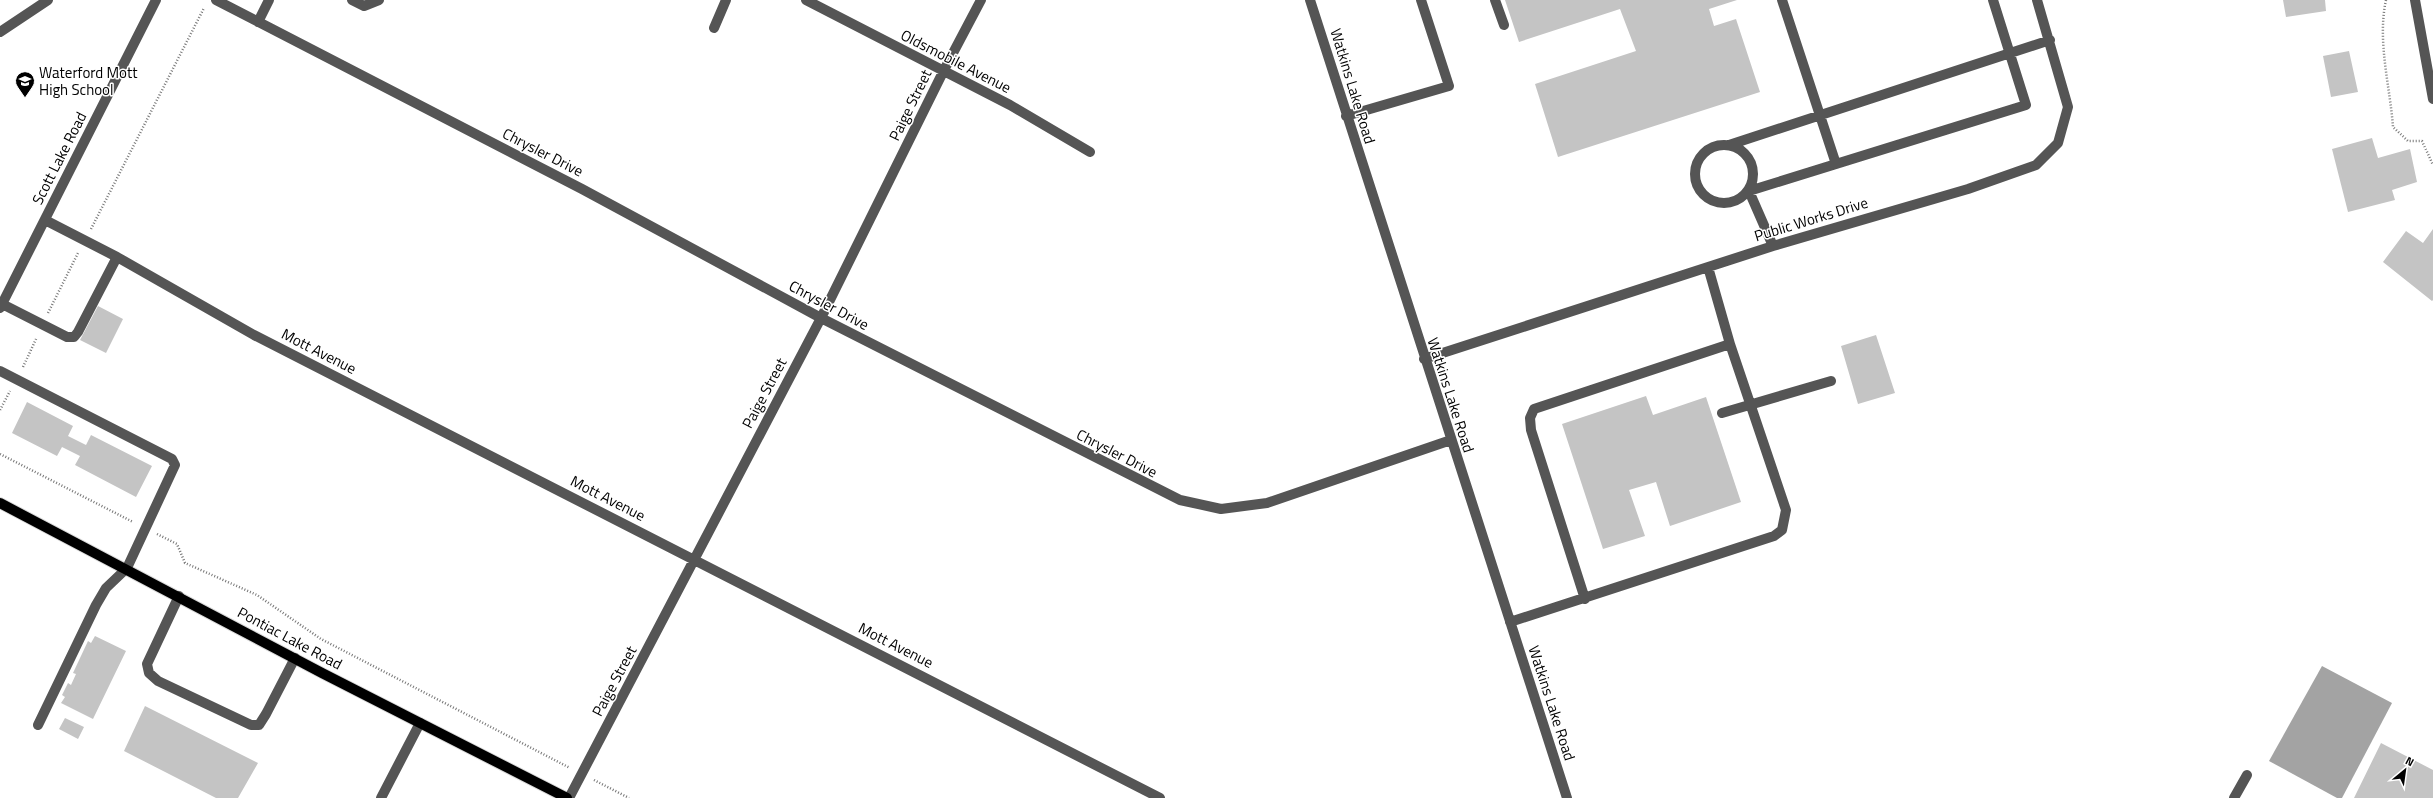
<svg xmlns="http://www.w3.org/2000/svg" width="2433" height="798" viewBox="0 0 2433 798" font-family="'Titillium Web',sans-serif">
	<rect width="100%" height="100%" fill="#fff"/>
	<path fill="#a3a3a3" d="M2322 666 2392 703 2342 798H2337L2269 761Z"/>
	<path fill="#c4c4c4" d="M1505 0H1737L1709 9 1714 26 1736 19 1760 92 1558 157 1535 84 1636 51 1620 9 1519 42Z
		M2283 0H2325L2326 11 2286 17Z
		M2349 51 2358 92 2331 97 2323 56Z
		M2372 138 2378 158 2410 149 2417 182 2392 190 2395 200 2348 212 2332 149Z
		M2433 229V300L2432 301 2383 262 2406 231 2423 243Z
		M98 306 123 319 106 353 80 340Z
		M1876 335 1895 393 1858 404 1841 346Z
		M1646 396 1653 415 1706 397 1741 502 1670 526 1656 482 1629 490 1645 536 1603 549 1562 424Z
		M27 402 73 426 68 436 86 445 91 435 152 466 136 497 75 465 80 456 62 447 57 456 12 433Z
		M95 636 126 651 93 719 61 703 65 697 62 695 68 683 71 685 76 674 73 673 88 641 91 643Z
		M145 706 258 763 238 798H216L124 751Z
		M65 718 84 727 78 739 59 729Z
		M2381 743 2433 770V798H2354Z"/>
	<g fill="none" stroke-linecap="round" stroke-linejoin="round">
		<g stroke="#dbdbdb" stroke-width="12">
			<path id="major" d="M0 503 322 673 567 798"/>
		</g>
		<path stroke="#777" stroke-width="2.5" stroke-dasharray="1 2" stroke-linecap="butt" d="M2386 0C2377 41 2390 86 2393 127L2408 141H2422L2433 165
			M91 229 204 8
			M48 313 78 253
			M23 367 37 337
			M0 410 10 391
			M0 454 133 522
			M157 534 177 544 185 563 257 595 321 639 570 768
			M594 780 629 798"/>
		<path stroke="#555" stroke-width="10" d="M216 0 582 189 821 318 1180 500 1221 509 1267 503 1451 440
			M352 0 364 6 379 0
			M806 0 1010 105 1090 152
			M1310 0 1567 798
			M1495 0 1504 25
			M1782 0 1836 164
			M2415 0 2433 99
			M258 22 269 0
			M714 28 726 0
			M0 32 48 0
			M1346 116 1449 86 1421 0
			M1729 145 2050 40
			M1695 174a29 29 0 1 1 58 0a29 29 0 1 1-58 0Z
			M45 220 117 257 254 335 1160 798
			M1773 246 1749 191 2026 105 1993 0
			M2 304 67 337H74L78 332 117 257
			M0 308 156 0
			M1424 359 1773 246 1968 189 2036 165 2058 143 2068 107 2037 0
			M0 371 172 459 175 465 127 568 106 588 96 605 38 725
			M1722 413 1831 381
			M179 596 147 664 149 673 158 681 251 725H259L266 714 295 658
			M1585 599 1531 430 1530 418 1534 409 1730 344
			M1510 622 1774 536 1782 530 1786 510 1730 344 1708 267
			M381 798 420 723
			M569 798 821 318 943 72 981 0
			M2234 798 2247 775"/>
		<use href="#major" stroke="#000" stroke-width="10"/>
	</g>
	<defs>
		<g id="school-pin" transform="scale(1)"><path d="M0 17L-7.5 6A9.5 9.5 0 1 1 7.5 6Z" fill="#000" stroke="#fff"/><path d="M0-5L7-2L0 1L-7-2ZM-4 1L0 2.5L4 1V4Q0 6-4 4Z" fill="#fff"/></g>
	</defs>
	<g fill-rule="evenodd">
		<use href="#school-pin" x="25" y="81"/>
	</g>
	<g text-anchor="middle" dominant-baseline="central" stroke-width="3" stroke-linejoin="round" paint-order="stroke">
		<g font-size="15" fill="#000" stroke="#fff">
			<text transform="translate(956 61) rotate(27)">Oldsmobile Avenue</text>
			<text transform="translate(1353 86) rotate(73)">Watkins Lake Road</text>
			<text transform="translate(910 105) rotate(-64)">Paige Street</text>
			<text transform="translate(543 152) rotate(27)">Chrysler Drive</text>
			<text transform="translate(59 158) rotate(-63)">Scott Lake Road</text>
			<text transform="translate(1811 219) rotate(-17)">Public Works Drive</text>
			<text transform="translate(829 305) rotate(28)">Chrysler Drive</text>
			<text transform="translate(319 351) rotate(27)">Mott Avenue</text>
			<text transform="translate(764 393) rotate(-62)">Paige Street</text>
			<text transform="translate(1451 395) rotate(72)">Watkins Lake Road</text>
			<text transform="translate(1117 453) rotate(27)">Chrysler Drive</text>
			<text transform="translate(608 498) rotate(27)">Mott Avenue</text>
			<text transform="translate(290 638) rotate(28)">Pontiac Lake Road</text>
			<text transform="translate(896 645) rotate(27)">Mott Avenue</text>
			<text transform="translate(614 681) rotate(-62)">Paige Street</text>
			<text transform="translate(1552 703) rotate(72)">Watkins Lake Road</text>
		</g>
		<g font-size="15" fill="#000" stroke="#fff" text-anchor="start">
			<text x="39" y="72">Waterford Mott<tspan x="39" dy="17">High School</tspan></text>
		</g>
	</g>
	<g transform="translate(2405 770) rotate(29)" stroke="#ffffff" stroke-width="3" paint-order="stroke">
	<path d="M0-3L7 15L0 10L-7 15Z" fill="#000000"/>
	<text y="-6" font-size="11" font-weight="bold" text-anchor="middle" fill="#000000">N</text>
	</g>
</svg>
